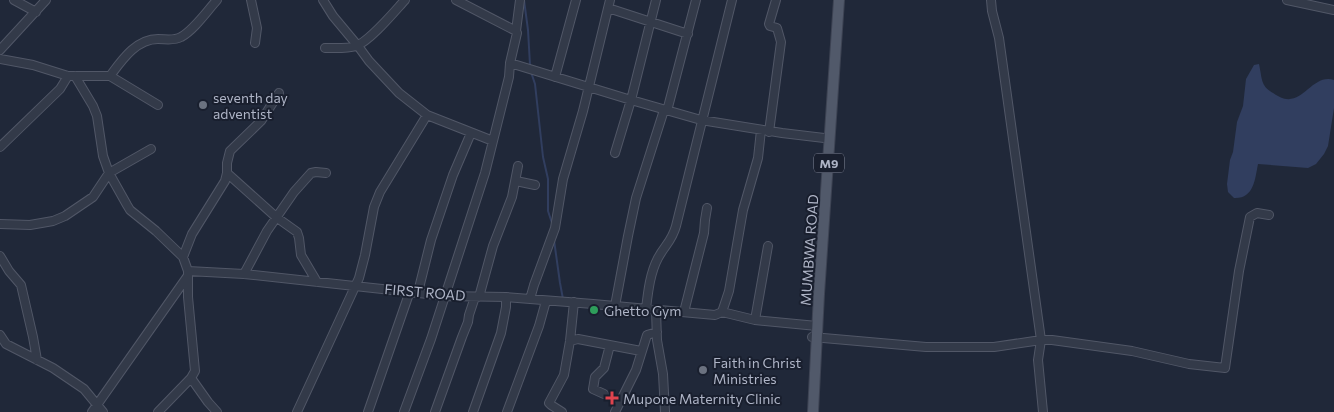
<svg xmlns="http://www.w3.org/2000/svg" width="1334" height="412" viewBox="0 0 1334 412" font-family="Commissioner,sans-serif">
	<rect width="100%" height="100%" fill="#202839"/>
	<path fill="#313e5f" d="M1259 64C1263 83 1260 86 1278 96 1302 110 1311 73 1334 80V108L1328 146 1324 154 1316 164 1308 168 1258 164C1255 179 1254 199 1234 198L1228 192 1227 184 1230 160 1233 152 1237 122 1243 106 1246 79 1254 65Z"/>
	<g fill="none" stroke-linecap="round" stroke-linejoin="round">
		<path stroke="#313e5f" stroke-width="2" d="M524 0 528 30 530 65
			M531 72 535 84 543 157 548 179V211L552 223
			M554 240 560 283 563 299"/>
		<g stroke="#515767" stroke-width="10">
			<path id="minor" d="M14 0 36 12
				M251 0 257 28 255 43
				M323 0 333 16 358 46 369 61 399 93 427 115
				M456 0 516 31
				M991 0 992 11 999 38 1041 340 1038 360 1043 412
				M1287 0 1334 10
				M608 8 688 34
				M325 48C335 48 346 49 356 46 370 41 394 12 405 0
				M0 50 46 0
				M0 59 33 65 68 76H110L158 105
				M510 63 631 100 701 120 782 133 824 138
				M75 76 93 106 97 116 103 156 109 173 127 205 130 210 156 231 183 257 188 271
				M110 76C122 60 136 39 158 39 166 39 174 41 181 37 194 30 207 11 217 0
				M555 77 576 0
				M667 111 696 0
				M769 132 781 42 777 28 770 26 769 24 776 0
				M0 147 60 89 68 76
				M615 153 631 100 656 0
				M227 173 276 217 297 232 299 238 301 255 317 282
				M516 181 535 185
				M0 224 30 225 53 221 65 216 93 197 109 173 151 149
				M0 256 9 271 21 285 33 337 37 360
				M183 257 192 234 225 181 227 173V163L230 151 261 121 279 93
				M244 274 267 231 294 192 311 173 316 172 326 173
				M418 292 431 240 453 175 471 133
				M479 297 493 246 512 197 518 166
				M530 299 534 285 555 228 563 179 583 111 610 0
				M615 306 628 236 636 198 664 110
				M646 309C648 292 650 273 658 258 665 245 672 241 676 226L732 0
				M656 310 657 340 663 374 665 412
				M684 312 704 233 705 220 707 208
				M722 312 729 291 743 210 758 158 761 130
				M755 320 768 246
				M0 335 6 344 53 368 84 389 103 412
				M812 337 926 347H994L1041 340H1052L1132 351 1189 364 1225 368 1239 271 1250 217 1257 213 1269 215
				M570 341 578 339 641 351
				M191 378 208 402 217 412
				M604 394 593 389 595 377 604 368 610 345
				M92 412 187 277
				M158 412 191 378 195 371 188 297V271L244 274 446 296 506 297 593 304 715 315 722 312 755 320 817 326
				M297 412 359 278 365 255 374 207 380 192 427 115 493 141
				M368 412 410 291
				M404 412 431 339 485 173 509 77 510 63 517 33 516 31 520 0
				M435 412 462 337 468 322 469 315 475 297
				M473 412 501 333 506 307V297
				M507 412 539 326 546 301
				M562 412 551 405 549 403 564 375 570 341 574 302
				M615 412 636 370 647 335 657 332"/>
		</g>
		<g stroke="#3d4353" stroke-width="12">
			<path id="major" d="M813 412 819 294 839 0"/>
		</g>
		<use href="#minor" stroke="#333a49" stroke-width="8"/>
		<use href="#major" stroke="#51596a" stroke-width="10"/>
	</g>
	<g fill="#6b7280" stroke="#191f2e" stroke-width="2">
		<circle cx="203" cy="105" r="5"/>
		<circle cx="703" cy="370" r="5"/>
	</g>
	<circle fill="#2e9e5b" stroke="#191f2e" stroke-width="2" cx="594" cy="310" r="5"/>
	<path fill="#e0444e" stroke="#191f2e" stroke-width="2" d="M609.5 390.5h5v5h5v5h-5v5h-5v-5h-5v-5h5z"/>
	<g text-anchor="middle" dominant-baseline="central" stroke-width="4" stroke-linejoin="round" paint-order="stroke">
		<rect fill="#191f2e" stroke="#818798" stroke-width="1" x="814" y="153.5" width="30" height="19" rx="4"/>
		<g font-size="12" font-weight="bold" fill="#aeb4c6">
			<text x="829" y="163">M9</text>
		</g>
		<g font-size="14" fill="#aeb4c6" stroke="#191f2e" text-anchor="start">
			<text x="213" y="97">seventh day<tspan x="213" dy="16">adventist</tspan></text>
			<text x="604" y="310">Ghetto Gym</text>
			<text x="713" y="362">Faith in Christ<tspan x="713" dy="16">Ministries</tspan></text>
			<text x="623" y="398">Mupone Maternity Clinic</text>
		</g>
		<g font-size="14" fill="#aeb4c6" stroke="#191f2e">
			<text transform="translate(809 250) rotate(-86)">MUMBWA ROAD</text>
			<text transform="translate(425 292) rotate(5)">FIRST ROAD</text>
		</g>
	</g>
</svg>
